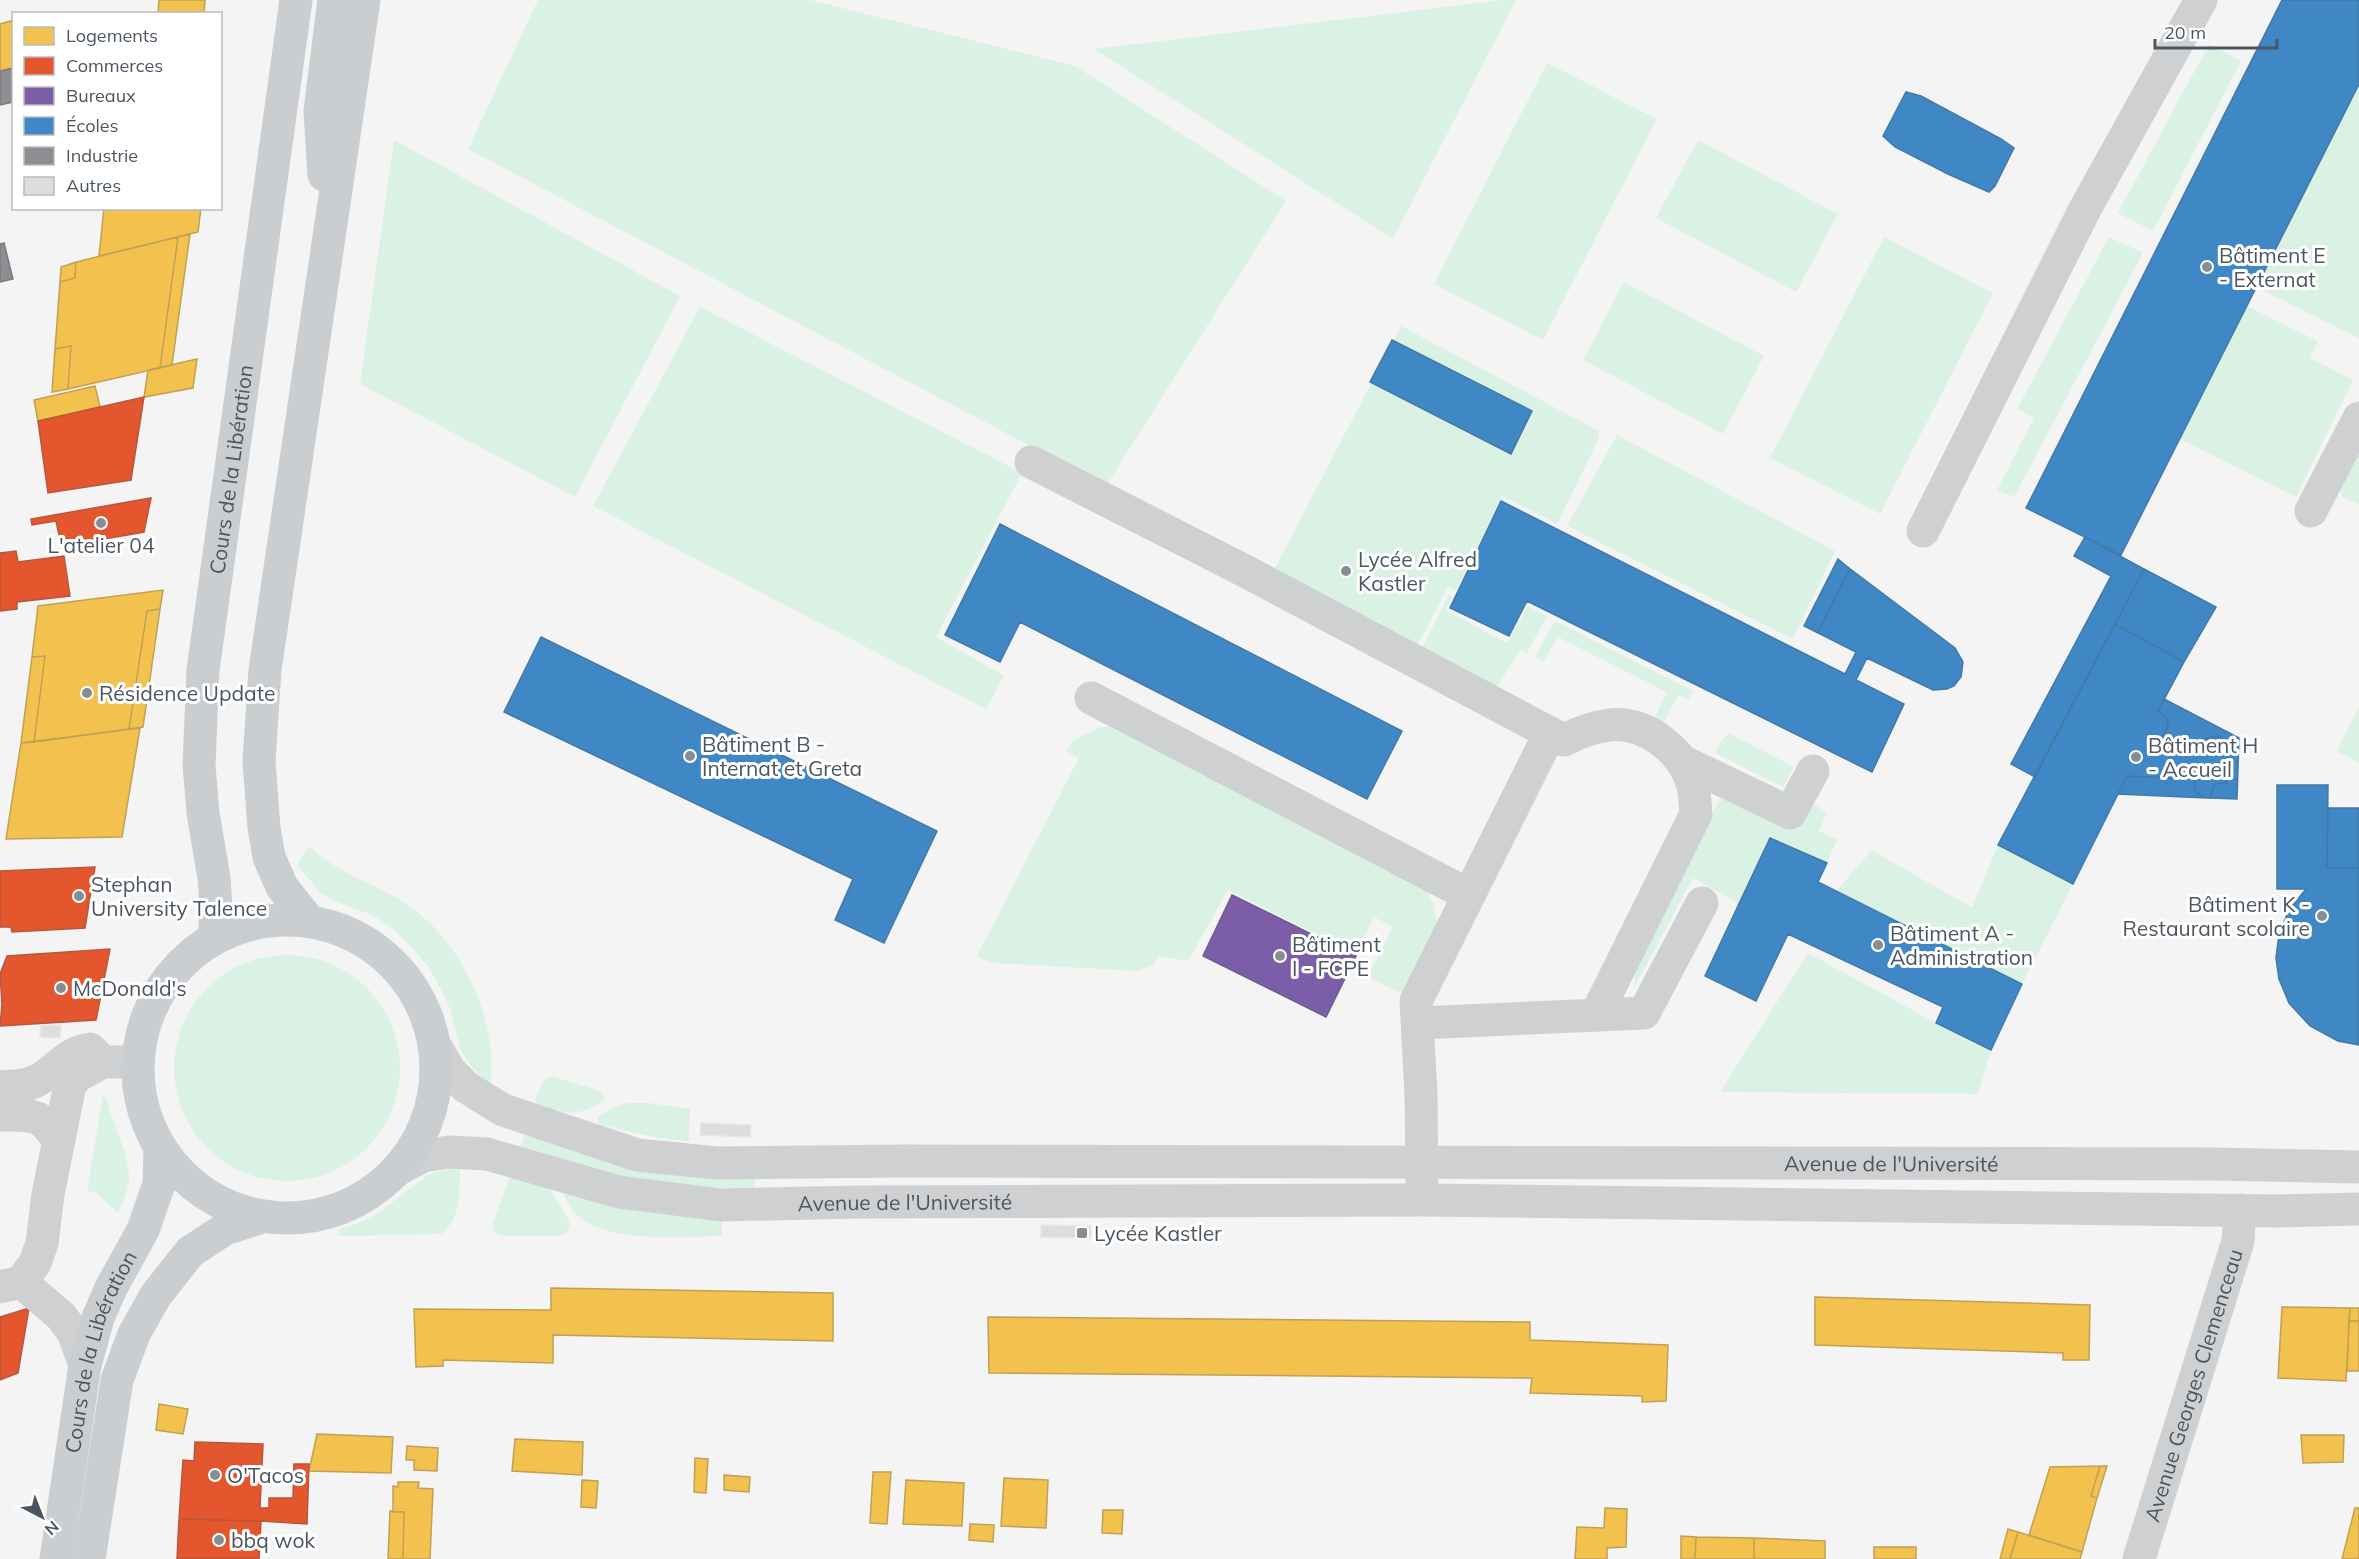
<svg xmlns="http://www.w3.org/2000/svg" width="2359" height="1559" viewBox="0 0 2359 1559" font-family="Mulish,sans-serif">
	<rect width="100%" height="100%" fill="#f4f4f4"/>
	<path fill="#d9f2e3" d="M538 0H810L1075 66 1286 201 1106 486 468 149Z
		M1503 0H1516L1393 239 1094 49Z
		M2209 44 2241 61 2153 231 2118 213Z
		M1547 63 1657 119 1543 340 1434 284Z
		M2359 84V338L2256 287Z
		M394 140 680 296 575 497 360 384Z
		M1698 140 1838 214 1796 292 1656 218Z
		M1884 237 1993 293 1880 514 1770 458Z
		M2109 237 2143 253 2014 497 1997 490 2034 418 2017 409Z
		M1624 282 1764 356 1723 434 1583 360Z
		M2247 306 2318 341 2310 358 2353 380 2296 497 2180 439Z
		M700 307 1022 473 936 637 1004 676 986 709 593 506Z
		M1401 326 1599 431 1598 440 1557 524 1502 496 1456 590 1448 587 1416 648 1272 574Z
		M1617 435 1835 551 1793 639 1567 526Z
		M2359 449V505L2342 496 2340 488Z
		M1449 595 1452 596 1445 610 1507 643 1528 606 1547 616 1527 653 1520 650 1497 687 1421 650Z
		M1555 621 1693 691 1689 699 1679 695 1662 725 1653 721 1667 692 1558 637 1543 662 1535 657Z
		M2359 707V763L2337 751Z
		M1101 727H1110L1426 889 1434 905 1437 924 1404 991 1399 992 1367 977 1393 927 1374 917 1356 954 1228 890 1188 961 1160 956 1153 965 1138 971 993 963 977 956 1079 758 1066 751 1075 739Z
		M1730 734 1794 767 1783 787 1715 753 1722 739Z
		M1726 787 1804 799 1827 812 1819 831 1837 840 1827 863 1770 838 1739 904 1693 878 1634 988 1636 963Z
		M1998 845 2073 884 2022 984 1836 891 1872 850 1972 908Z
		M309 846C335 872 369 881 400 900 458 934 500 1018 490 1086L470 1065 461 1050 449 1006 439 986 429 967 412 948 392 928 374 916 335 901 320 892 297 865Z
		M1808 953 1936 1023 1991 1050 1978 1094 1720 1092Z
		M174 1068a113 113 0 1 1 226 0a113 113 0 1 1-226 0Z
		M552 1076 600 1091 605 1098C602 1104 596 1105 590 1108 572 1117 557 1110 539 1106L535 1100 544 1080Z
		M103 1095 107 1099C112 1125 129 1151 129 1177 129 1190 123 1202 118 1213L95 1192 87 1191Z
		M628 1103H649L690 1109 689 1141 658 1138 602 1125 598 1122V1116L610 1109Z
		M526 1131 755 1171V1189L698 1188 616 1176 520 1148Z
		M460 1167C459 1190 462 1219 441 1234L339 1236 340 1229 364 1221 378 1213 429 1174Z
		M513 1176 548 1185 569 1221 570 1227 567 1233 561 1236H502L497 1234 493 1229V1223L508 1181Z
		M564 1192 722 1216V1236C679 1236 576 1249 564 1192Z"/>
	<path fill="#f2c14e" stroke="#c0a154" stroke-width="1.5" d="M159 0H205L204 14H158Z
		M14 20V68L0 71V24Z
		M104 208H201L198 232 99 256Z
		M190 234 172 365 160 368 178 237Z
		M178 237 160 368 68 389 71 346 55 349 60 282 75 278 76 262Z
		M76 262 75 278 60 282 61 267Z
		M71 346 68 389 52 392 55 349Z
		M197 359 193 388 144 397 148 370Z
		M95 386 100 407 38 421 34 400Z
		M163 590 160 609 147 611 129 729 34 742 45 656 32 657 38 606Z
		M160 609 143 727 129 729 147 611Z
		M45 656 34 742 21 743 32 657Z
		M140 728 122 837 6 839 21 743Z
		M551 1288 833 1293V1341L553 1335V1363L443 1360V1366L416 1367 414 1309 551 1310Z
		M1815 1297 2090 1305 2089 1360H2063V1353L1815 1345Z
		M2282 1307 2350 1308 2346 1381 2278 1378Z
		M2350 1308H2359V1321H2349Z
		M988 1317 1530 1322V1340L1668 1345 1666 1401 1642 1402V1396L1530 1393 1532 1378 989 1373Z
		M2349 1321H2359V1371H2347Z
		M159 1404 188 1409 183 1434 156 1430Z
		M317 1434 393 1437 391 1473 309 1471Z
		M2301 1435H2344L2343 1462 2303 1463Z
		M515 1439 583 1442 582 1475 512 1471Z
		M407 1446 438 1448 437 1471 414 1470V1460H406Z
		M695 1458 708 1459 706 1493 694 1492Z
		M2100 1466H2107L2097 1498 2091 1496Z
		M2100 1466 2091 1496 2097 1498 2082 1552 2029 1535 2050 1467Z
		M873 1472H891L887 1524 870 1523Z
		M724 1475 750 1477 749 1492 724 1490Z
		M1004 1478 1048 1480 1046 1528 1001 1526Z
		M582 1480 598 1481 596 1508 581 1507Z
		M906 1480 964 1483 962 1526 903 1524Z
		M398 1482H419L418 1488 433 1489 430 1559H403L404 1512H393V1486L398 1487Z
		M1605 1508 1627 1509 1626 1547 1607 1548V1559H1575L1577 1527 1604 1528Z
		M2355 1508H2359V1559H2342Z
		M1103 1510H1123L1122 1534 1102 1533Z
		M390 1511 404 1512 403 1559H388Z
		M970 1524 994 1525 993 1542 969 1540Z
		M2008 1529 2018 1532 2010 1559H2000Z
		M2018 1532 2082 1552 2080 1559H2010Z
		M1681 1536 1696 1537 1695 1559H1681Z
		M1696 1537 1754 1538V1559H1695Z
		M1754 1538 1825 1541V1559H1754Z
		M1874 1547H1916V1559H1874Z"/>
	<path fill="#e4572e" stroke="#b6573d" stroke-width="1.5" d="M144 397 131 480 48 493 38 421Z
		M151 498 144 532 76 544 59 535 56 521 32 525 31 519Z
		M16 551 18 562 64 556 70 596 17 602V609L0 611V553Z
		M95 867 85 928 12 932 11 927H0V871Z
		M110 949 96 1020 0 1026 2 1004 0 974 7 956Z
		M29 1308 18 1373 0 1380V1317Z
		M195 1442 263 1444 260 1508H269V1498H293L294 1464H309L307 1524 261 1521 179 1519 183 1460 194 1461Z
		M179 1519 261 1521 259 1559H177Z"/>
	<path fill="#7b5ea7" stroke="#6c5c92" stroke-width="1.5" d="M1232 895 1356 956 1326 1017 1203 956Z"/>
	<path fill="#3f88c5" stroke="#4279a7" stroke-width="1.5" d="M2282 0H2359V84L2121 555 2026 508Z
		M1906 92 1921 96 2001 139 2014 148 1995 186 1989 192 1948 174 1895 147 1883 136Z
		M1392 340 1532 411 1511 454 1370 382Z
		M1501 501 1845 674 1856 652 1818 633 1850 569 1955 648 1963 662 1961 677 1954 686 1947 689 1933 690 1867 658 1856 680 1904 704 1872 772 1527 601 1509 636 1450 608Z
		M1000 524 1402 731 1367 799 1020 622 1000 662 945 635Z
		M2085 537 2144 569 2035 777 2011 764 2111 576 2074 556Z
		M1838 559 1850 569 1818 633 1804 626Z
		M2144 569 2216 607 2184 662 2115 624Z
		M2115 624 2184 662 2158 711 2166 716 2168 722 2167 730 2162 737 2195 753 2207 738 2212 736 2222 738 2229 761 2226 783 2215 784 2210 798H2205L2195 791 2194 779 2127 776 2073 884 1998 845Z
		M541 637 937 831 884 943 835 920 853 879 504 712Z
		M2164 699 2239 738 2237 799 2210 798 2215 784 2226 783 2229 761 2224 740 2218 736 2207 738 2195 753 2162 737 2168 726 2166 716 2158 711Z
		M2127 776 2194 779 2195 791 2205 798 2118 794Z
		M2277 785H2328L2327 868H2359V1045L2338 1041 2310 1026 2289 1003 2279 979 2276 958 2279 934 2289 910 2306 889H2277Z
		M2328 808H2359V868H2327Z
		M1770 838 1827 863 1818 882 2022 984 1991 1050 1936 1023 1943 1007 1788 934 1756 1001 1705 976Z"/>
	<path fill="#8d8d92" stroke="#797c83" stroke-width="1.5" d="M14 68V102L0 105V71Z
		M4 243 13 279 0 282V244Z"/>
	<path fill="#ddddde" stroke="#e5e6e7" stroke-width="1.5" d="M41 1025H61L60 1038 40 1037Z
		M701 1123 751 1125 750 1137 700 1135Z
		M1041 1225 1091 1226V1238L1041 1237Z"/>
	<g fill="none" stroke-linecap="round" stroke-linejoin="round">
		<g stroke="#ced0d2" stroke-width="33">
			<path d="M1031 462 1247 572 1550 733 1416 1001 1421 1094 1422 1186"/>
			<path d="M2311 511 2359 418"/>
			<path d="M1923 531 2085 209 2201 0"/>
			<path d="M1091 698 1469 895"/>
			<path d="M1550 733 1564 740C1578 733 1593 727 1609 725 1646 721 1684 751 1693 786 1695 795 1695 805 1696 814L1596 1015"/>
			<path d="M1682 761 1790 813 1813 771"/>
			<path d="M1418 1023 1644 1013 1702 903"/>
			<path id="s1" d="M436 1047 450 1071 466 1087 503 1110 637 1155 717 1163 903 1161 2212 1164 2359 1167"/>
			<path d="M103 1062H137"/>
			<path d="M0 1087C12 1086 26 1087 38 1080 57 1070 67 1052 90 1049L103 1062 77 1076 70 1085 48 1194 42 1243 35 1263 21 1282 0 1287"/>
			<path d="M0 1115C32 1115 40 1112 58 1140"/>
			<path id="s2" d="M397 1170 423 1156 449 1152 487 1154 619 1192 721 1205 861 1202 1422 1200 2277 1211 2359 1209"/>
			<path d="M21 1282 61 1316 73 1332 85 1365"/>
			<path id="s3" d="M2139 1559 2238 1241 2240 1210"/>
		</g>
		<g stroke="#caced1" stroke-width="33">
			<path d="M324 175 320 111 334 0"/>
			<path d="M306 917 282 887 269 857 264 828 259 761 265 670 364 0"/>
			<circle cx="287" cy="1069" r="149"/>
			<path id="s4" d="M214 938 216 908 214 878 203 813 199 765 203 670 296 0"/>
			<path id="s5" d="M56 1559 85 1365 98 1318 111 1288 143 1230 159 1184 160 1149"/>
			<path d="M89 1559 117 1380 134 1334 156 1295 190 1252 225 1229 262 1217"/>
		</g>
	</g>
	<g fill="#868d94" stroke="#fff" stroke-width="2">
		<circle cx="2207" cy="267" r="6"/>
		<circle cx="101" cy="523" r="6"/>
		<circle cx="1346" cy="571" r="6"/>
		<circle cx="87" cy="693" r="6"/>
		<circle cx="690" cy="756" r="6"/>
		<circle cx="2136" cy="757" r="6"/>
		<circle cx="79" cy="896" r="6"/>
		<circle cx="2322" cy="916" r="6"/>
		<circle cx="1878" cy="945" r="6"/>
		<circle cx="1280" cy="956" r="6"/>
		<circle cx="61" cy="988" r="6"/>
		<rect x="1076" y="1227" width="12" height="12" rx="3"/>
		<circle cx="215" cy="1475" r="6"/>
		<circle cx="219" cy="1540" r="6"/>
	</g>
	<g text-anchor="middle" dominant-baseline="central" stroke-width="6" stroke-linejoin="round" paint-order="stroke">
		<g font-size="21" fill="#4a5661" stroke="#fff" text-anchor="start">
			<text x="2219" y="255">Bâtiment E<tspan x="2219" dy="24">- Externat</tspan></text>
			<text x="101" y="545" text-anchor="middle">L'atelier 04</text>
			<text x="1358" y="559">Lycée Alfred<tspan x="1358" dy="24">Kastler</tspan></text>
			<text x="99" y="693">Résidence Update</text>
			<text x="702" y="744">Bâtiment B -<tspan x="702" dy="24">Internat et Greta</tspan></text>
			<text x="2148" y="745">Bâtiment H<tspan x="2148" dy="24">- Accueil</tspan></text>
			<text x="91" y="884">Stephan<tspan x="91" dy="24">University Talence</tspan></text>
			<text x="2310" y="904" text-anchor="end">Bâtiment K -<tspan x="2310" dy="24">Restaurant scolaire</tspan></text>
			<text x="1890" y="933">Bâtiment A -<tspan x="1890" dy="24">Administration</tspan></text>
			<text x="1292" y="944">Bâtiment<tspan x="1292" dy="24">I - FCPE</tspan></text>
			<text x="73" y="988">McDonald's</text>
			<text x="1094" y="1233">Lycée Kastler</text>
			<text x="227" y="1475">O'Tacos</text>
			<text x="231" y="1540">bbq wok</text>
		</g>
		<g font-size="21" fill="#4a5661" stroke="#fff">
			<text stroke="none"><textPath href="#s4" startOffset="472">Cours de la Libération</textPath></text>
			<text stroke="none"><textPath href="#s1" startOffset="1490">Avenue de l'Université</textPath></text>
			<text stroke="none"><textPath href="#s2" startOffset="518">Avenue de l'Université</textPath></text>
			<text stroke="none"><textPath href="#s5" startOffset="213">Cours de la Libération</textPath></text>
			<text stroke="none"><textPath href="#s3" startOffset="182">Avenue Georges Clemenceau</textPath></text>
		</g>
	</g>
	<rect x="12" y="12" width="210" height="198" fill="#ffffff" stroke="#b7bbc0" stroke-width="1.5"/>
	<rect x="24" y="27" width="30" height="18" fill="#f2c14e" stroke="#b7bbc0" stroke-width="1.5"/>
	<text x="66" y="42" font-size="18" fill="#4a5661">Logements</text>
	<rect x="24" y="57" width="30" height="18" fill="#e4572e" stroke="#b7bbc0" stroke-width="1.5"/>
	<text x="66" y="72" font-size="18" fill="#4a5661">Commerces</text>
	<rect x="24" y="87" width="30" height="18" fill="#7b5ea7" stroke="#b7bbc0" stroke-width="1.5"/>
	<text x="66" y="102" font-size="18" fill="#4a5661">Bureaux</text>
	<rect x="24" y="117" width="30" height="18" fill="#3f88c5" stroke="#b7bbc0" stroke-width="1.5"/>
	<text x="66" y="132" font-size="18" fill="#4a5661">Écoles</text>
	<rect x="24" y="147" width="30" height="18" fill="#8d8d92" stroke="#b7bbc0" stroke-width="1.5"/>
	<text x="66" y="162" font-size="18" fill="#4a5661">Industrie</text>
	<rect x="24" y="177" width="30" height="18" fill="#ddddde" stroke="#b7bbc0" stroke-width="1.5"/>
	<text x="66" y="192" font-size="18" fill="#4a5661">Autres</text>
	<g transform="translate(42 1517) rotate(138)" stroke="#ffffff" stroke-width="4.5" paint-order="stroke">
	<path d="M0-4.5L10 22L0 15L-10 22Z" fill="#4a5661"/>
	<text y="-9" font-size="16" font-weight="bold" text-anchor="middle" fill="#4a5661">N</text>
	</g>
	<path d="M2155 39v9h122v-9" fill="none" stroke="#4a5661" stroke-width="3"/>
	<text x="2164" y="39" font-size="18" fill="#4a5661" stroke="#ffffff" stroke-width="4.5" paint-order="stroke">20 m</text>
</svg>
